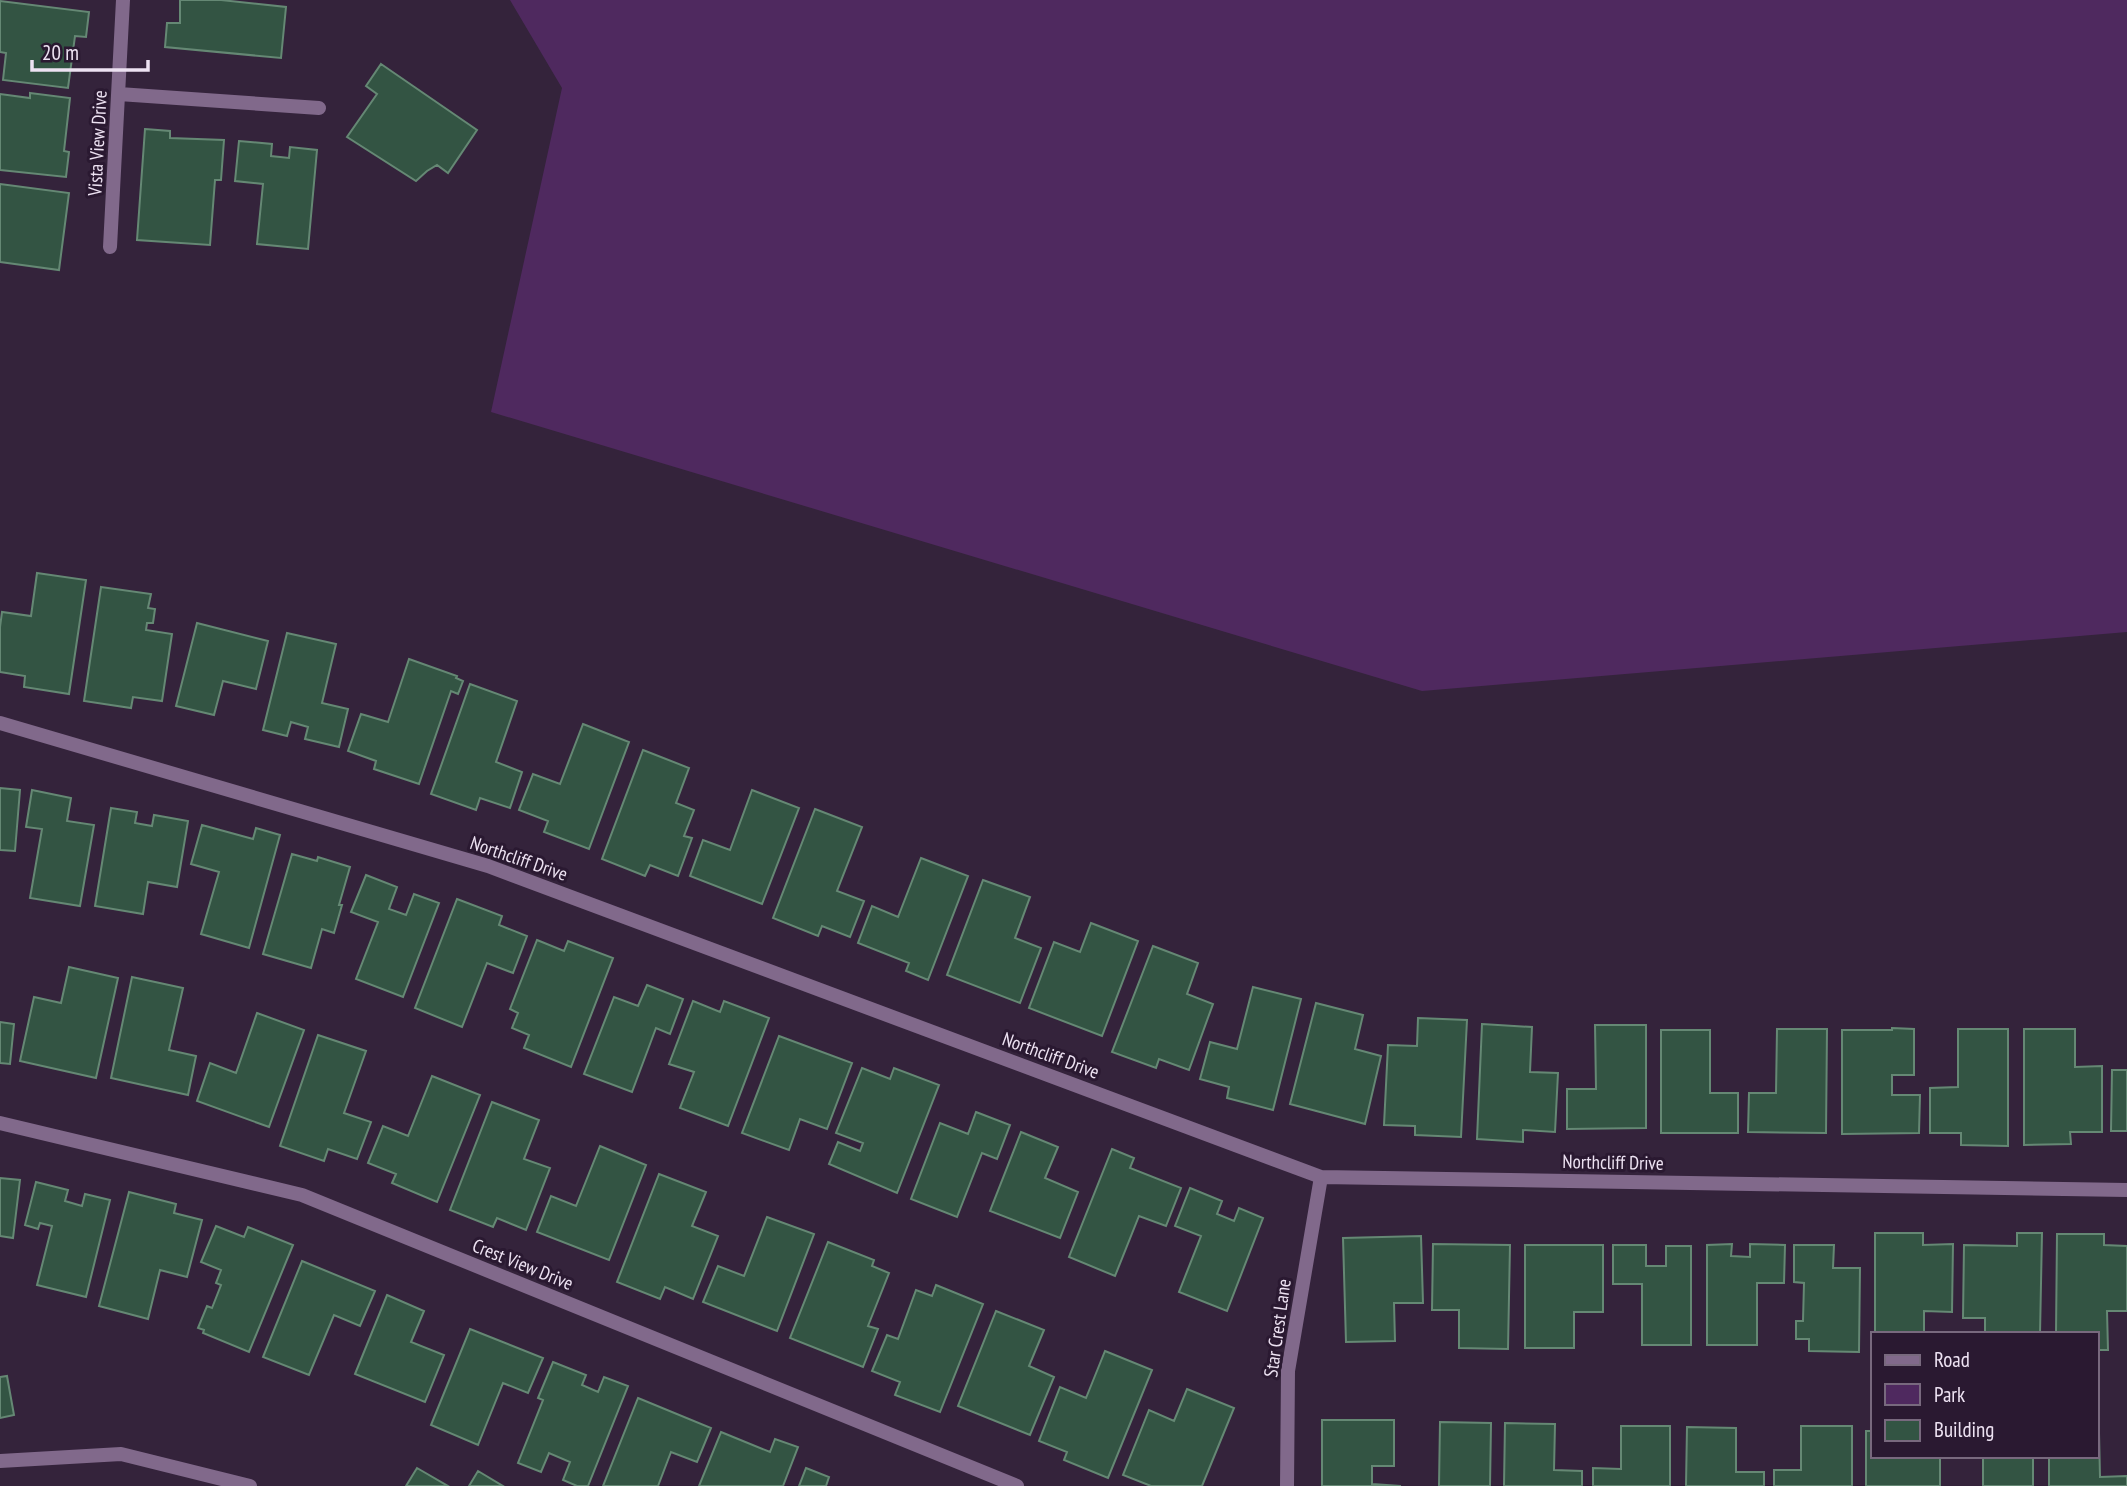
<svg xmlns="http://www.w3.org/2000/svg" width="2127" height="1486" viewBox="0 0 2127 1486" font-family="'PT Sans Narrow',sans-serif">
	<rect width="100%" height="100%" fill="#34233b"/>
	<path fill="#4f295f" d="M510 0H2127V632L1422 691 491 412 562 88Z"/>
	<path fill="#335443" stroke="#658874" stroke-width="2" d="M180 0H221L286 7 281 58 165 47 167 23H180Z
		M0 1 89 12 86 37 75 36 68 88 3 80 6 53 0 52Z
		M381 64 477 130 448 173 437 165 427 171 416 181 347 137 377 94 366 86Z
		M30 93 70 98 64 151 69 152 66 177 0 170V94L30 98Z
		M145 129 170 131V138L224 140 221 180H215L210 245 137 240Z
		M239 141 272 144 271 156 289 158 290 147 317 150 308 249 257 244 263 184 235 181Z
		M0 184 69 193 59 270 0 262Z
		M37 573 86 580 69 694 24 687 25 676 0 672V627L2 612 31 616Z
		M101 587 151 594 148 608 155 609 153 623H147L146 630 172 634 162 701 133 697 131 708 84 701Z
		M197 623 268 641 256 689 223 681 214 715 176 706Z
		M287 633 336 644 322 703 348 709 339 747 305 739 308 727 291 722 287 736 263 730Z
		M409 659 457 676 456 678 463 681 458 694 451 691 419 784 374 769 376 761 348 751 361 714 388 722Z
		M470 684 517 701 496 762 522 772 510 808 480 798 476 810 431 794Z
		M583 724 629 742 589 849 544 832 548 821 519 810 533 774 560 784Z
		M643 750 689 768 676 803 694 810 684 836 692 838 678 876 650 865 645 876 602 859Z
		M0 788 20 790 15 851 0 850Z
		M32 790 71 798 67 821 94 825 80 906 30 898 42 829 26 827Z
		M752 790 799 808 762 904 690 876 703 840 730 850Z
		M111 808 137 812 135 823 152 826 154 815 188 821 177 887 148 882 143 914 95 906Z
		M815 809 862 827 837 891 864 901 850 937 822 926 818 936 773 918Z
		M202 825 253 839 256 828 280 835 249 948 201 934 219 872 191 864Z
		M292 854 317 861 318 857 350 867 339 905H342L334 933 322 929 311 968 263 954Z
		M921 858 968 876 928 980 906 971 909 963 858 943 872 906 898 917Z
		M366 875 397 887 389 909 406 915 414 894 439 903 403 997 356 979 378 922 351 912Z
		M983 880 1030 897 1015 938 1041 948 1020 1003 947 975Z
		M457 899 502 916 499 925 527 936 513 973 487 963 462 1027 415 1008Z
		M1091 923 1138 941 1102 1036 1029 1008 1054 942 1080 952Z
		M537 940 564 951 568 941 613 958 571 1067 524 1048 529 1035 512 1028 518 1013 510 1009Z
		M1153 946 1198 963 1187 994 1213 1004 1189 1070 1159 1059 1156 1068 1112 1052Z
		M69 967 118 978 96 1078 20 1061 34 997 61 1003Z
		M132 977 183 988 169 1050 196 1056 188 1095 111 1078Z
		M647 985 683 999 670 1034 656 1028 632 1092 584 1074 614 997 638 1006Z
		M1253 987 1301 999 1273 1110 1227 1098 1229 1087 1200 1079 1210 1042 1237 1049Z
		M693 1001 720 1012 724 1001 769 1018 728 1126 680 1108 694 1072 669 1064Z
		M1316 1003 1363 1015 1355 1049 1381 1056 1365 1124 1290 1104Z
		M257 1013 304 1030 269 1127 197 1101 210 1063 236 1073Z
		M1418 1018 1467 1020 1461 1137 1415 1135V1126L1384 1125 1388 1045 1417 1046Z
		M0 1022 14 1024 10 1064 0 1063Z
		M1482 1024 1532 1027 1530 1072 1558 1073 1555 1132 1523 1130V1142L1477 1139Z
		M1595 1025H1646V1128L1567 1129V1089H1596Z
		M1892 1028 1914 1029V1075H1892V1095H1920L1919 1133 1842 1134V1030H1892Z
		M1777 1029H1827L1826 1133 1748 1132 1749 1093H1776Z
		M1958 1029H2008V1146L1961 1145V1133H1930V1088L1958 1087Z
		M2024 1029H2075V1067L2102 1066V1132H2070L2071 1144 2024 1145Z
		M1661 1030H1710V1093H1738V1133H1661Z
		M318 1035 366 1051 344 1113 371 1122 357 1159 328 1149 324 1161 280 1146Z
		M779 1036 852 1063 827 1129 800 1119 789 1150 742 1133Z
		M862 1068 890 1079 894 1068 939 1085 897 1193 829 1164 838 1142 860 1151 863 1143 836 1133Z
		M2112 1070H2127V1131H2111Z
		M432 1076 480 1095 437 1202 392 1183 396 1174 368 1163 383 1126 408 1136Z
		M492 1102 539 1120 524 1159 550 1168 526 1230 497 1218 493 1227 450 1210Z
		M976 1112 1010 1125 997 1159 982 1153 957 1217 911 1199 940 1123 968 1134Z
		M1021 1132 1058 1147 1045 1178 1078 1192 1060 1238 990 1211Z
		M600 1146 646 1165 609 1260 537 1232 551 1196 576 1206Z
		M1112 1149 1134 1158 1130 1168 1181 1188 1166 1226 1139 1216 1115 1276 1069 1257Z
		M659 1174 706 1192 692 1226 718 1236 693 1299 665 1287 660 1299 617 1282Z
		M0 1178 20 1180 13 1238 0 1236Z
		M36 1182 68 1190 65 1201 82 1206 85 1194 110 1200 86 1297 37 1285 52 1226 40 1223 38 1229 25 1225Z
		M1190 1188 1222 1201 1217 1214 1234 1221 1239 1208 1263 1218 1227 1311 1179 1292 1201 1236 1175 1226Z
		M129 1192 176 1204 174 1213 202 1220 187 1277 160 1270 148 1319 99 1306Z
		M767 1217 814 1234 777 1331 703 1302 718 1266 744 1276Z
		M216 1226 244 1237 248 1227 293 1245 249 1352 203 1333 204 1330 198 1328 207 1306 212 1308 221 1285 216 1283 221 1270 201 1262Z
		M1875 1233H1923V1245L1953 1244 1952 1312 1924 1311V1334H1875Z
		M2017 1233H2042L2040 1334H1985V1318H1963L1964 1245 2017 1246Z
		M2057 1234H2104V1245L2127 1246V1311H2107L2108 1350H2097V1334H2056Z
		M1421 1236 1423 1303H1394L1395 1341 1346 1342 1343 1238Z
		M828 1242 874 1260 872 1266 889 1273 868 1326 878 1329 863 1367 790 1338Z
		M1433 1244 1510 1245 1508 1349 1459 1348V1310H1432Z
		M1732 1244 1731 1256 1750 1257V1244L1785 1245 1784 1283H1757V1345H1707V1245Z
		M1525 1245H1603V1312H1574V1348H1525Z
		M1613 1245H1646V1266H1666V1246H1691V1345H1642V1284H1613Z
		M1794 1245H1834L1833 1268H1860L1859 1352 1809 1351V1339H1796V1321H1803L1804 1283 1794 1282Z
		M302 1261 375 1291 360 1326 334 1315 309 1375 263 1357Z
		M936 1285 983 1304 940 1412 895 1395 900 1382 872 1371 887 1335 898 1339 916 1290 932 1296Z
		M387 1295 424 1311 411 1342 444 1355 425 1402 355 1374Z
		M996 1311 1044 1330 1029 1366 1054 1377 1030 1435 958 1406Z
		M470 1329 543 1358 528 1393 503 1383 478 1445 431 1425Z
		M1105 1351 1152 1370 1108 1478 1064 1460 1067 1452 1039 1441 1060 1387 1086 1398Z
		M553 1362 586 1375 582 1385 598 1392 604 1377 628 1386 588 1486H577L563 1480 570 1462 549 1453 541 1472 518 1463 543 1400 538 1398Z
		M7 1376 14 1415 0 1418V1377Z
		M1187 1389 1234 1408 1202 1486H1151L1123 1475 1149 1410 1174 1421Z
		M638 1398 711 1428 697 1462 671 1452 658 1486H603Z
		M1322 1420H1394V1466H1372V1484L1401 1486H1322Z
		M1440 1422 1491 1423 1490 1486H1439Z
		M1505 1423 1555 1424 1554 1470 1582 1471V1486H1504Z
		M1621 1426H1670V1486H1593V1468L1621 1469Z
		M1801 1426H1852V1486H1774V1470H1801Z
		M1687 1427 1736 1428V1472H1764V1486H1686Z
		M1866 1431H1873V1456H1940V1486H1866Z
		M721 1432 770 1452 775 1439 798 1447 783 1486H699Z
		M2097 1433H2099L2100 1477 2127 1476V1486H2049V1456H2097Z
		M1983 1456H2033V1486H1983Z
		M417 1468 448 1486H406Z
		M806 1468 829 1477 826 1486H799Z
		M478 1471 503 1486H469Z"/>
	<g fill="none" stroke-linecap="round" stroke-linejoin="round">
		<path stroke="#81698b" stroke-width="14" d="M119 94 319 108
			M110 247 123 0
			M0 723 488 866 1321 1177 2127 1190
			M0 1123 302 1195 1017 1486
			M0 1461 121 1454 250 1486
			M1287 1486 1288 1371 1321 1177"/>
	</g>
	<g text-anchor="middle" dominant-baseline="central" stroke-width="6" stroke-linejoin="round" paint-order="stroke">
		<g font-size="19" fill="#ede2f2" stroke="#2a1931">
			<text transform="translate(97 143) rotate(-87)">Vista View Drive</text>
			<text transform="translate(519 858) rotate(19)">Northcliff Drive</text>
			<text transform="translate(1051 1055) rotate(20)">Northcliff Drive</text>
			<text transform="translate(1613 1162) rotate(1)">Northcliff Drive</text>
			<text transform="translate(523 1264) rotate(22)">Crest View Drive</text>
			<text transform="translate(1277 1328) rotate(-82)">Star Crest Lane</text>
		</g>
	</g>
	<rect x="1871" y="1332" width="228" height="126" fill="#2a1931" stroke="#78697e" stroke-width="2"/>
	<rect x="1885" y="1355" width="35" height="10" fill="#81698b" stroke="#78697e" stroke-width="2"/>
	<text x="1934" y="1367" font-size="21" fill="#ede2f2">Road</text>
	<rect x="1885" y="1384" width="35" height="21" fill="#4f295f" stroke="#78697e" stroke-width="2"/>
	<text x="1934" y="1402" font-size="21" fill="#ede2f2">Park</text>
	<rect x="1885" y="1420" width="35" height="21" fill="#335443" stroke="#78697e" stroke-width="2"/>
	<text x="1934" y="1437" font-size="21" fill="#ede2f2">Building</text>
	<path d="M32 60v10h116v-10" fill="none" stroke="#ede2f2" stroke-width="3.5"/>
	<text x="42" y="60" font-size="21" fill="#ede2f2" stroke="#2a1931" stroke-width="5" paint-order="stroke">20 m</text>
</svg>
